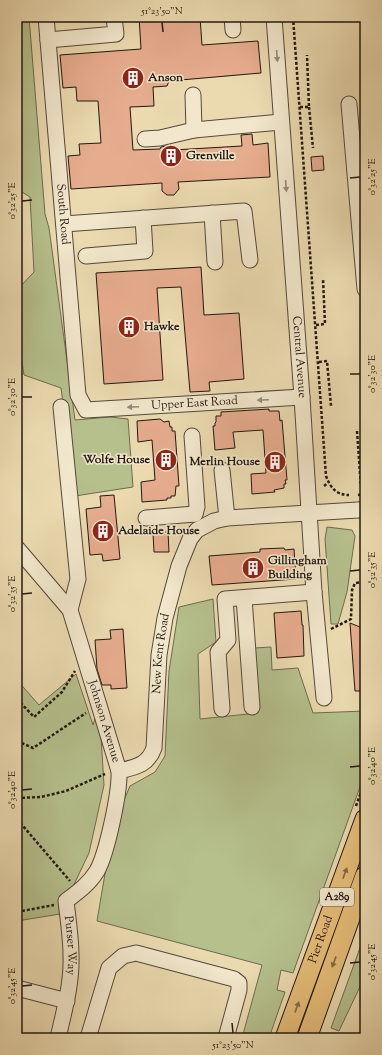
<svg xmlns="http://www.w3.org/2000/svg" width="382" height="1055" viewBox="0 0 382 1055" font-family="'Sorts Mill Goudy',serif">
	<rect width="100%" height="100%" fill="#ebdab0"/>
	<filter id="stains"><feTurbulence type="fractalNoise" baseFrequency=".005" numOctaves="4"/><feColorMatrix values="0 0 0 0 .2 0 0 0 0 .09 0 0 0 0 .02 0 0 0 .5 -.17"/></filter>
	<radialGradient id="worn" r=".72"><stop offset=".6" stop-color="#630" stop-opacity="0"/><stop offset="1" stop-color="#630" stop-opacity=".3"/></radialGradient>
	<path fill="#b5c08d" stroke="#6c6c4f" d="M17 17H29L45 214 49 228 75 420 110 417 128 419 133 487 75 496 61 388 24 375 17 331V290L34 272 30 197 17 189Z
		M327 527 352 530 355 536 347 592 338 624H331L325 539Z
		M213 599 216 642 198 654 200 719 258 713 254 648 271 647 272 670 298 668 313 713 365 711V773L293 973 281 970 277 990 285 992 269 1038H242L262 965 97 921 112 832 121 799 124 800 130 786 155 772 165 756 169 671 179 607Z
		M76 674 93 725 99 705 104 785 89 853 60 914 17 921V680L39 705Z
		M365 934V976L339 1031 331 1028Z"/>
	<path fill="#e6ac8e" stroke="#231811" d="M139 17H200L202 45 258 41 261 73 169 81 167 86 153 87 154 106 130 107 133 150 160 149 161 147 171 145 173 150 242 146 241 135 252 134 253 145 268 143 270 177 178 182 179 189 174 195H167L162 191V183L71 189 68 156 80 155 79 144 101 143 98 101H77L76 87 63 88 60 55 141 49Z
		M323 156 324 170 312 171 311 157Z
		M201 267 204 315 239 313 244 379 209 382 210 391 190 392 181 287 157 288 163 380 104 384 96 273Z
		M269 409V411H279L280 421 282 420 287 480H285L286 484H284V488L274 490 275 492 252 494 251 474 266 473 263 430 233 432 235 448 215 450 213 426H215V423L216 422V416H221V412Z
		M160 419 164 422 169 421 170 427H172V431H175L179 486H176L175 496H171V498H167V500L142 502 141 482 155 480 152 440 138 442 137 421Z
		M114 495 120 559 103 561 102 554 90 555 86 509 101 507 100 496Z
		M168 532 169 552H154L153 533Z
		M284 548 285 550 294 549 296 579 212 585 209 556 260 552V549Z
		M301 611 302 625H303L304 656 277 658 274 613Z
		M350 623 365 629V691H355Z
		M123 629 127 688 111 689V685H102L97 669 95 640 111 639 110 630Z"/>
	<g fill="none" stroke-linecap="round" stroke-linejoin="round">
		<g stroke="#554839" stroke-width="17">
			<g id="minor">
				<path id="s1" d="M46 17 78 395 86 410 302 397"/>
				<path d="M232 17 233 30"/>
				<path id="s2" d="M274 17 302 397 314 592 324 698"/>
				<path d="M48 40 116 34 114 17"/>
				<path d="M193 95 194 130 281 122"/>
				<path d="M349 104 365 289"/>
				<path d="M145 139 160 138 194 130"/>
				<path d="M212 213 215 262"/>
				<path d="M64 224 244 211 250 260"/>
				<path d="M86 256 145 251 143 218"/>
				<path d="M61 407 78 579 70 610"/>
				<path d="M192 436 197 507 195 514"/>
				<path d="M222 470 227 518"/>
				<path d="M146 518 195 514"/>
				<path id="s3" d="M17 548 70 610 119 771C120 792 107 853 97 871 89 884 78 892 66 901 68 919 71 938 71 956 72 984 64 1011 58 1038"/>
				<path d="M244 598 252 707"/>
				<path d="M222 709 218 652 228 640 225 599 314 592"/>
				<path id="s4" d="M119 771C136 767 148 765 154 748L159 655 165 618 179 566 190 539 197 530 214 521 227 518 358 510"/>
				<path d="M17 988 67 1001"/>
				<path d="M88 1038 109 968 123 956 136 953 234 979 239 983V990L226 1038"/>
			</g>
		</g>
		<g stroke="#231811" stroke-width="21">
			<g id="major">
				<path id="s5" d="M285 1038 365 819"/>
				<path d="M307 1038 365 876"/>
			</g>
		</g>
		<path stroke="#231811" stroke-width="2.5" stroke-dasharray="3 2" stroke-linecap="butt" d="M293 17 326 476C330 487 336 495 349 495
			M300 107H309L307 55
			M309 107 313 148
			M316 325 325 324 323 279
			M319 362 327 361 331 406
			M357 431 361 487
			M324 486 328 483
			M364 529 365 539
			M365 577V590
			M331 629 351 619 352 590 355 583 365 582
			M17 699 34 717 62 692 75 671
			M17 741 33 748 86 713
			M17 798 41 797 66 791 105 774
			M356 806 365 781
			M17 819 70 881
			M17 912 54 905"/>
		<use href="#minor" stroke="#f2e7cc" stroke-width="15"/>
		<use href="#major" stroke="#e6bd78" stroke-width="19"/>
		<g stroke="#554839" stroke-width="17" stroke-linecap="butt">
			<path id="minor-bridge" d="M358 510H365"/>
		</g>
		<path stroke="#231811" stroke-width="2.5" stroke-dasharray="3 2" stroke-linecap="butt" d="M358 495 365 494"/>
		<use href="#minor-bridge" stroke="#f2e7cc" stroke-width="15"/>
	</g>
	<defs><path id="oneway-solid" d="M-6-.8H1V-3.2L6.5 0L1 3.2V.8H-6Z"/></defs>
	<g fill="#958a78">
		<use href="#oneway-solid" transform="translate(277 56) rotate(86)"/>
		<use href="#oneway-solid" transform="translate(286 186) rotate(86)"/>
		<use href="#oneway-solid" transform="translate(263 400) rotate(177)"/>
		<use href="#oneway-solid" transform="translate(133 407) rotate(177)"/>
	</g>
	<g fill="#846a44">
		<use href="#oneway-solid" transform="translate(345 873) rotate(-70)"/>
		<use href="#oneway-solid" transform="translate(334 962) rotate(110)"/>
		<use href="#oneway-solid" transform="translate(297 1007) rotate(-70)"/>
	</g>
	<path fill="none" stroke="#231811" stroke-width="1.5" d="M162 22 163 32M350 178 360 177M22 201 32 200M350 374H360M22 397H32M350 571 360 570M22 594 32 593M350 767 360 766M22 790 32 789M350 963 360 962M22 986 32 985M232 1023 233 1033"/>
	<defs>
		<g id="building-disc" transform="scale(1.15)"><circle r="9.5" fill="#8f2418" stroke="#f2e7cc"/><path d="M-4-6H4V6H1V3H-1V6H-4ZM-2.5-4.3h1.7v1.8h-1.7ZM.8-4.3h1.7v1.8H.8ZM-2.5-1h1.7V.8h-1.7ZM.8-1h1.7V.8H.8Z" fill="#fff"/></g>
	</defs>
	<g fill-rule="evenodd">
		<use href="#building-disc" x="133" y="78"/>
		<use href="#building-disc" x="171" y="156"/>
		<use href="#building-disc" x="129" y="327"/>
		<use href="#building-disc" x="166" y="460"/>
		<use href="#building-disc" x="275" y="462"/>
		<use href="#building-disc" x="103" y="531"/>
		<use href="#building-disc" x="253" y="568"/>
	</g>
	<g text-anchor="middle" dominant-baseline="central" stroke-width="3" stroke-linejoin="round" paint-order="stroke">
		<rect fill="#f2e7cc" stroke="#615649" stroke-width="1" x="320" y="888" width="34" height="18" rx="3"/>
		<g font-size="11" font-weight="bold" fill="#231811">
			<text x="337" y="897">A289</text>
		</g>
		<g font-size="12" font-weight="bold" fill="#231811" stroke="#f2e7cc" text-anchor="start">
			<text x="148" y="78">Anson</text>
			<text x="186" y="156">Grenville</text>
			<text x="144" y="327">Hawke</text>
			<text x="150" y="460" text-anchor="end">Wolfe House</text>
			<text x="260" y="462" text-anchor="end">Merlin House</text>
			<text x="118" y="531">Adelaide House</text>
			<text x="268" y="561">Gillingham<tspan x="268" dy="14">Building</tspan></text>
		</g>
		<g font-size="12" fill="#231811" stroke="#f2e7cc">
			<text stroke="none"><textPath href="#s1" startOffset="198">South Road</textPath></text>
			<text stroke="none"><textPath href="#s2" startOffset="341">Central Avenue</textPath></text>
			<text stroke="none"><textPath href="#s1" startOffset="505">Upper East Road</textPath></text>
			<text stroke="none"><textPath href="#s4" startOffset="139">New Kent Road</textPath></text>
			<text stroke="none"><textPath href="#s3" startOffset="198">Johnson Avenue</textPath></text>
			<text stroke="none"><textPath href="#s5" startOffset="105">Pier Road</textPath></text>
			<text stroke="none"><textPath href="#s3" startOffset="441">Purser Way</textPath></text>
		</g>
	</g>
	<rect width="382" height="1055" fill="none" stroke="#ebdab0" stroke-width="44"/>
	<rect x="22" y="22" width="338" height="1011" fill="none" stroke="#231811" stroke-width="1.5"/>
	<g font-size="10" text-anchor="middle" fill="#231811">
		<text x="162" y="14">51°23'50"N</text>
		<text transform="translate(371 177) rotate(-90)" y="4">0°32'25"E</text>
		<text transform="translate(11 201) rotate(-90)" y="4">0°32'25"E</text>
		<text transform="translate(371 374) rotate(-90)" y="4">0°32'30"E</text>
		<text transform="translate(11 397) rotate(-90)" y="4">0°32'30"E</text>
		<text transform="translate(371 570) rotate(-90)" y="4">0°32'35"E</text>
		<text transform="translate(11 594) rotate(-90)" y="4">0°32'35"E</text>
		<text transform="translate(371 766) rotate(-90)" y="4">0°32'40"E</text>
		<text transform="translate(11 790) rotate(-90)" y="4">0°32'40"E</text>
		<text transform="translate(371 962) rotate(-90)" y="4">0°32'45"E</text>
		<text transform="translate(11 986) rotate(-90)" y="4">0°32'45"E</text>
		<text x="233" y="1048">51°23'50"N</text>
	</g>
	<rect width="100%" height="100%" filter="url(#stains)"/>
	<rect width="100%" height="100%" fill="url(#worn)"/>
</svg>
